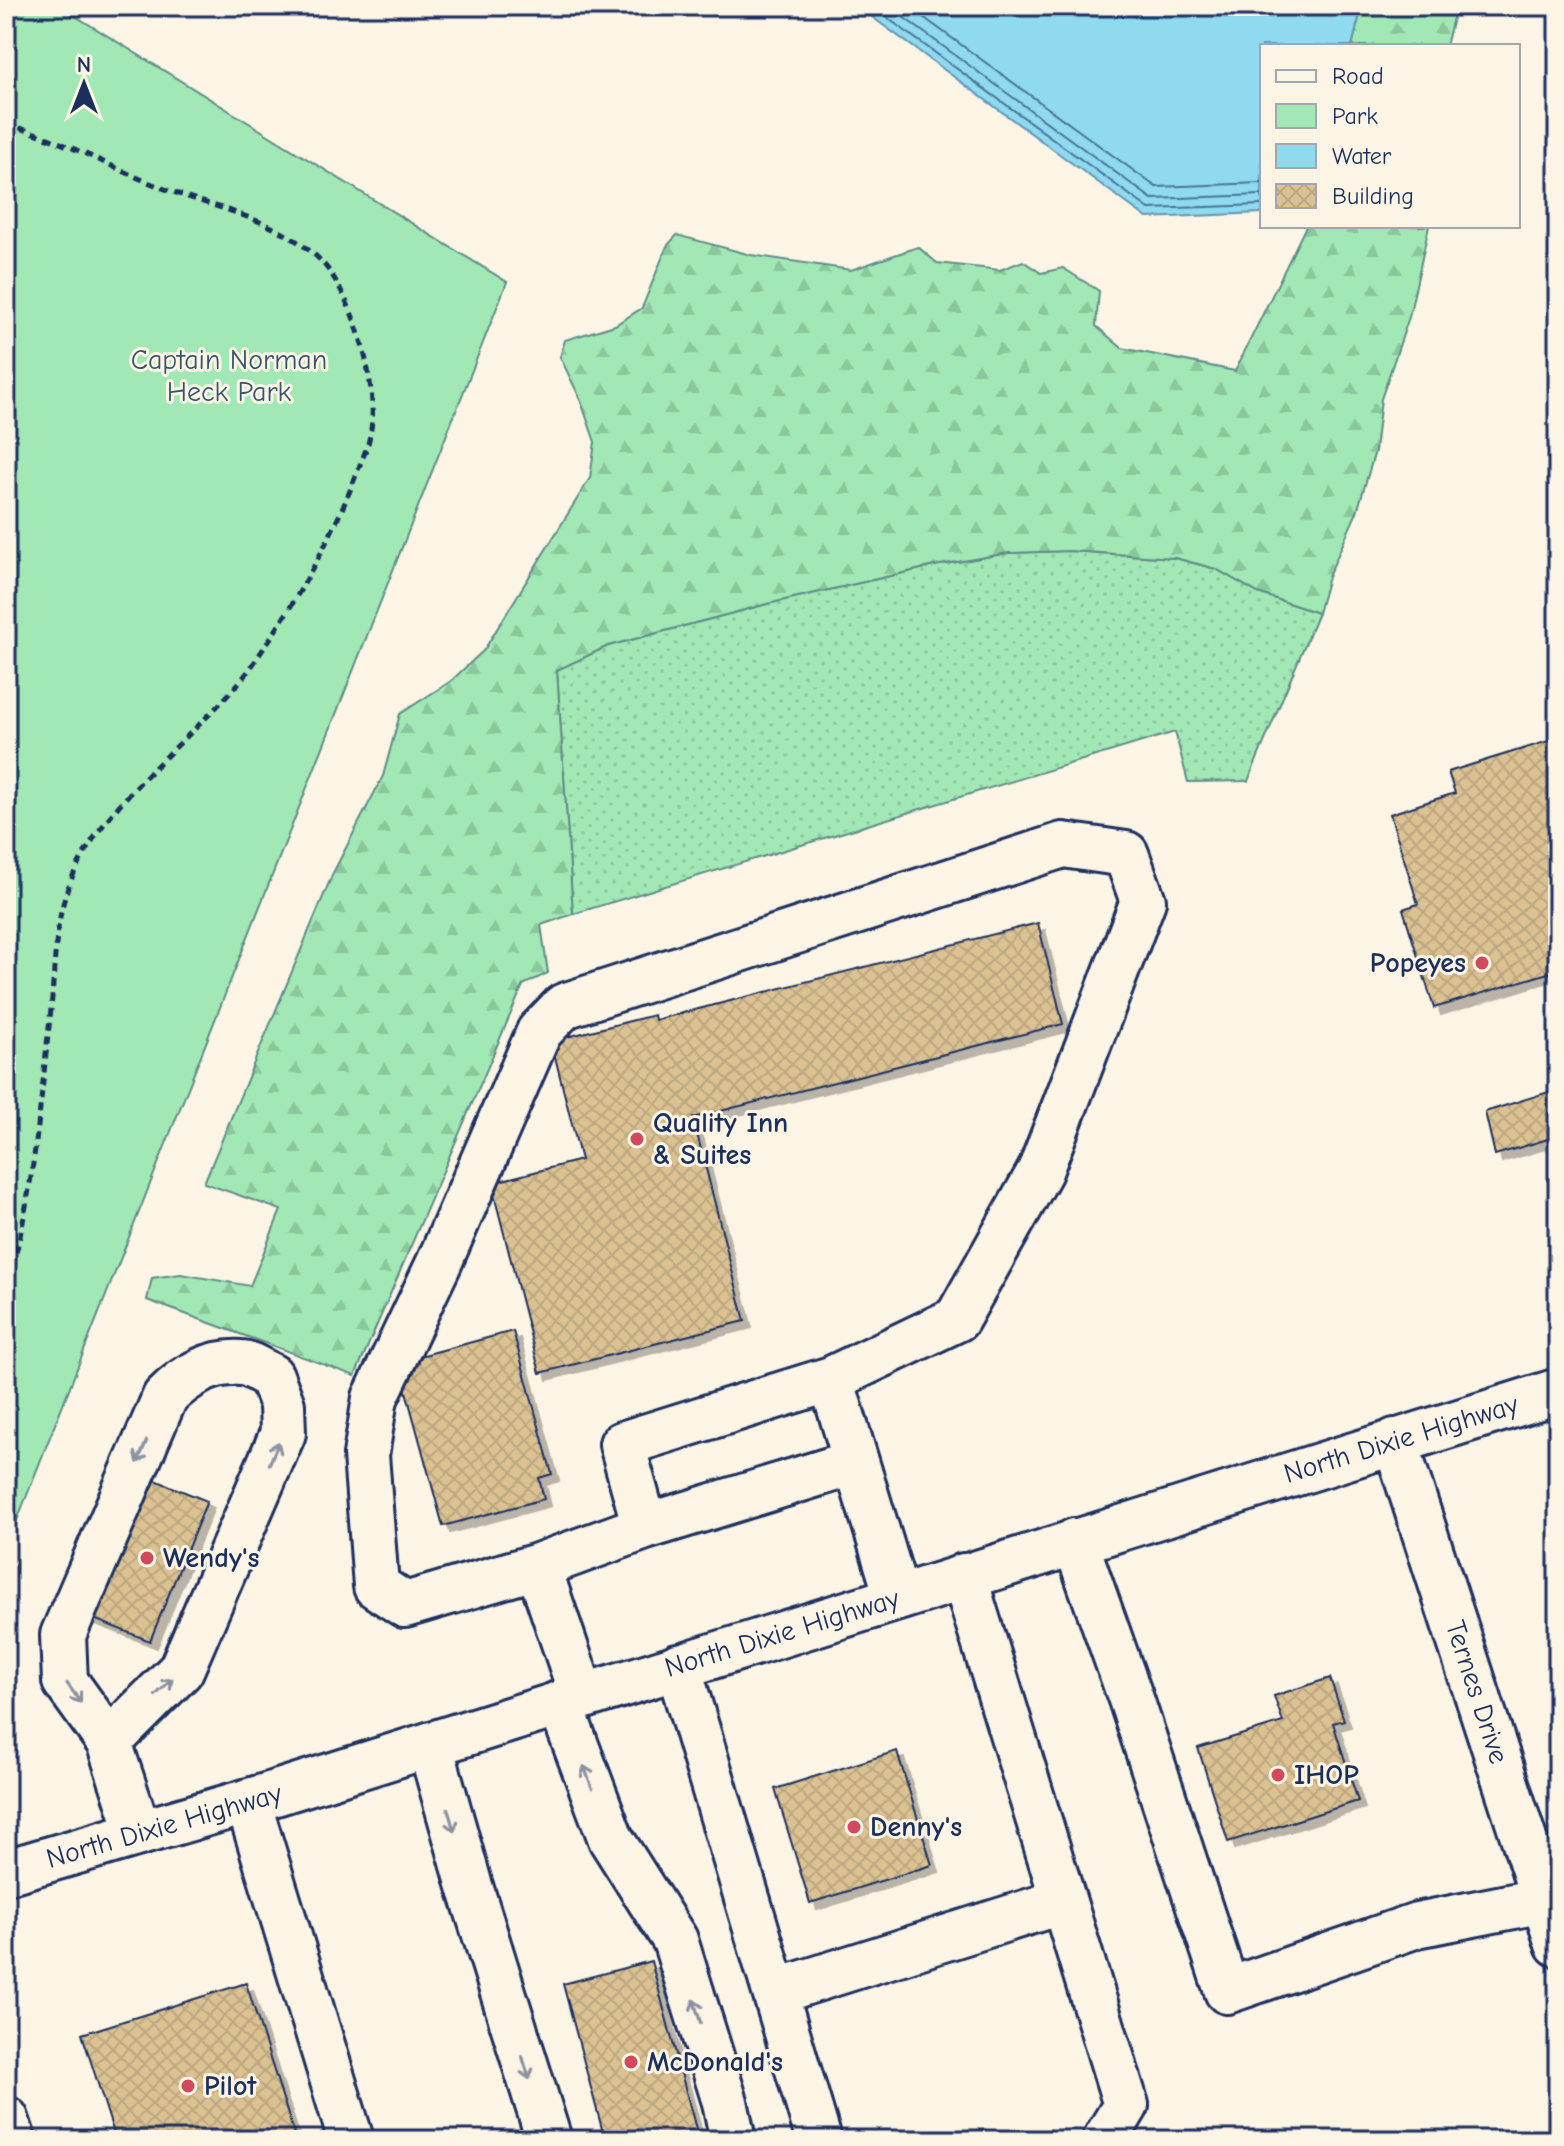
<svg xmlns="http://www.w3.org/2000/svg" width="1564" height="2146" viewBox="0 0 1564 2146" font-family="'Comic Neue',sans-serif">
	<defs>
		<pattern id="grass-dots" width="8" height="8" patternUnits="userSpaceOnUse" patternTransform="scale(2)"><rect width="8" height="8" fill="#a2e8b4"/><path d="M2 2h.1M6 6h.1" fill="none" stroke="#8bc79d" stroke-width="1.8" stroke-linecap="round"/></pattern>
		<pattern id="forest-firs" width="22" height="20" patternUnits="userSpaceOnUse" patternTransform="scale(2)"><rect width="22" height="20" fill="#a2e8b4"/><path d="M5 1l3.5 6h-7zM16 11l3.5 6h-7z" fill="#8bc79d"/></pattern>
		<pattern id="building-cross-hatch" width="8" height="8" patternUnits="userSpaceOnUse" patternTransform="scale(2)"><rect width="8" height="8" fill="#dcc292"/><path d="M0 0l8 8M0 8l8-8" fill="none" stroke="#bca780"/></pattern>
		<filter id="shadow"><feDropShadow dx="7" dy="7" stdDeviation="0" flood-color="#0004"/></filter>
	</defs>
	<rect width="100%" height="100%" fill="#fcf5e5"/>
	<filter id="ink" filterUnits="userSpaceOnUse"><feTurbulence type="fractalNoise" baseFrequency=".0125" numOctaves="2"/><feDisplacementMap in="SourceGraphic" scale="16" xChannelSelector="R" yChannelSelector="G"/><feConvolveMatrix kernelMatrix="1 2 1 2 8 2 1 2 1" color-interpolation-filters="sRGB"/></filter>
	<g filter="url(#ink)">
		<path fill="url(#grass-dots)" stroke="#5e8c89" stroke-width="2" d="M1070 551 1175 558 1216 569 1258 593 1318 613 1248 781 1188 782 1175 732 573 914 557 670 608 646 767 604 934 566 1008 553Z"/>
		<path fill="url(#forest-firs)" stroke="#5e8c89" stroke-width="2" d="M1362 6H1456L1446 46H1352Z
			M1306 226H1429L1409 317 1381 399 1375 451 1357 512 1328 577 1318 613 1258 593 1216 569 1175 558 1070 551 1008 553 934 566 767 604 608 646 557 670 573 914 541 925 548 973 523 985 355 1376 147 1300 152 1278 181 1274 250 1286 281 1210 204 1183 333 873 383 776 400 714 451 681 484 650 590 478 595 442 579 396 560 357 565 340 615 325 642 308 667 246 677 235 751 255 851 270 918 247 937 263 1000 270 1023 261 1041 273 1063 268 1099 291 1096 326 1122 348 1235 371Z"/>
		<path fill="#a2e8b4" stroke="#5e8c89" stroke-width="2" d="M6 6H59L507 282 6 1548Z"/>
		<path fill="#8fdaef" stroke="#6196b5" stroke-width="2" d="M857 6H1362L1352 46H1262V213L1147 218Z"/>
		<g fill="none" stroke-linecap="round" stroke-linejoin="round">
			<path stroke="#497398" stroke-width="2" d="M871 6 1149 209 1262 205
				M888 6 1152 199 1262 195
				M908 6 1156 187 1262 183"/>
		</g>
		<path fill="url(#building-cross-hatch)" stroke="#1b2f5e" stroke-width="2" filter="url(#shadow)" d="M1558 738V970L1434 1008 1403 909 1418 904 1390 814 1455 793 1448 772Z
			M1038 923 1063 1024 693 1118 745 1321 540 1373 491 1183 581 1160 551 1041 654 1015 655 1020Z
			M1558 1089V1136L1495 1155 1485 1112Z
			M513 1331 552 1474 539 1478 544 1499 443 1526 398 1362Z
			M143 1475 207 1501 150 1641 86 1616Z
			M1330 1678 1344 1720 1333 1723 1358 1801 1228 1842 1198 1748 1283 1722 1274 1696Z
			M897 1751 932 1865 810 1903 775 1789Z
			M651 1961 699 2140H605L563 1984Z
			M246 1983 296 2140H116L82 2034Z"/>
		<g fill="none" stroke-linecap="round" stroke-linejoin="round">
			<g stroke="#1b2f5e" stroke-width="50">
				<path id="minor" d="M1395 1441 1558 1944
					M645 1527 622 1444 831 1379
					M1075 1541 1132 1702 1227 1991 1417 1925 1544 1900 1558 1894
					M538 1566 645 1527 856 1462
					M964 1576 1126 2105 1105 2140
					M678 1666 819 2140
					M582 1696 538 1566 405 1605 376 1586 366 1455 375 1398 439 1263 539 1032 564 1006 1063 845 1126 854 1143 901 1040 1171 957 1319 831 1379 897 1597
					M560 1703 611 1839 675 1940 725 2102 733 2140
					M109 1742 181 1670 283 1433 282 1405 271 1376C262 1372 250 1363 241 1363 210 1361 186 1376 165 1397L63 1635 65 1681 109 1742 139 1833
					M430 1745 469 1883 549 2140
					M248 1802 351 2140
					M775 1992 1063 1901
					M6 2119 13 2140"/>
			</g>
			<g stroke="#1b2f5e" stroke-width="50">
				<path id="major" d="M6 1872 266 1796 1558 1391"/>
			</g>
			<path stroke="#1b2f5e" stroke-width="5" stroke-dasharray="8 6" stroke-linecap="butt" d="M6 124C62 139 111 168 165 189 217 209 279 219 320 260 354 295 380 387 370 435 368 447 362 459 358 470 336 529 306 584 272 636 262 650 253 666 242 679 186 746 103 800 70 883 54 921 55 968 51 1009 40 1102 34 1199 6 1289"/>
			<use href="#minor" stroke="#fcf5e5" stroke-width="44"/>
			<use href="#major" stroke="#fcf5e5" stroke-width="44"/>
		</g>
		<defs><path id="oneway-shaft" d="M-6 0H5M1.5-3L5.5 0L1.5 3" fill="none" stroke-width="1.6" stroke-linecap="round" stroke-linejoin="round" transform="scale(2)"/></defs>
		<g stroke="#8c92a2">
			<use href="#oneway-shaft" transform="translate(142 1452) rotate(113)"/>
			<use href="#oneway-shaft" transform="translate(274 1453) rotate(-67)"/>
			<use href="#oneway-shaft" transform="translate(164 1687) rotate(-45)"/>
			<use href="#oneway-shaft" transform="translate(74 1693) rotate(54)"/>
			<use href="#oneway-shaft" transform="translate(588 1777) rotate(-111)"/>
			<use href="#oneway-shaft" transform="translate(451 1820) rotate(74)"/>
			<use href="#oneway-shaft" transform="translate(697 2011) rotate(-107)"/>
			<use href="#oneway-shaft" transform="translate(526 2068) rotate(73)"/>
		</g>
	</g>
	<g fill="#d1495b" stroke="#fcf5e5" stroke-width="3">
		<circle cx="1482" cy="963" r="8"/>
		<circle cx="637" cy="1139" r="8"/>
		<circle cx="147" cy="1558" r="8"/>
		<circle cx="1278" cy="1775" r="8"/>
		<circle cx="854" cy="1827" r="8"/>
		<circle cx="631" cy="2062" r="8"/>
		<circle cx="188" cy="2086" r="8"/>
	</g>
	<g text-anchor="middle" dominant-baseline="central" stroke-width="6" stroke-linejoin="round" paint-order="stroke">
		<g font-size="28" fill="#36546f" stroke="#fcf5e5">
			<text x="229" y="360">Captain Norman<tspan x="229" dy="32">Heck Park</tspan></text>
		</g>
		<g font-size="28" font-weight="bold" fill="#1b2f5e" stroke="#fcf5e5" text-anchor="start">
			<text x="1466" y="963" text-anchor="end">Popeyes</text>
			<text x="653" y="1123">Quality Inn<tspan x="653" dy="32">&amp; Suites</tspan></text>
			<text x="163" y="1558">Wendy's</text>
			<text x="1294" y="1775">IHOP</text>
			<text x="870" y="1827">Denny's</text>
			<text x="647" y="2062">McDonald's</text>
			<text x="204" y="2086">Pilot</text>
		</g>
		<g font-size="28" fill="#1b2f5e" stroke="#fcf5e5">
			<text transform="translate(1401 1439) rotate(-17)">North Dixie Highway</text>
			<text transform="translate(782 1633) rotate(-17)">North Dixie Highway</text>
			<text transform="translate(1477 1692) rotate(72)">Ternes Drive</text>
			<text transform="translate(164 1826) rotate(-16)">North Dixie Highway</text>
		</g>
	</g>
	<rect width="1564" height="2146" fill="none" stroke="#fcf5e5" stroke-width="32"/>
	<rect x="16" y="16" width="1532" height="2114" fill="none" stroke="#1b2f5e" stroke-width="3" filter="url(#ink)"/>
	<rect x="1260" y="44" width="260" height="184" fill="#fcf5e5" stroke="#a2a6af" stroke-width="2"/>
	<rect x="1276" y="70" width="40" height="12" fill="#fcf5e5" stroke="#a2a6af" stroke-width="2"/>
	<text x="1332" y="84" font-size="24" fill="#1b2f5e">Road</text>
	<rect x="1276" y="104" width="40" height="24" fill="#a2e8b4" stroke="#a2a6af" stroke-width="2"/>
	<text x="1332" y="124" font-size="24" fill="#1b2f5e">Park</text>
	<rect x="1276" y="144" width="40" height="24" fill="#8fdaef" stroke="#a2a6af" stroke-width="2"/>
	<text x="1332" y="164" font-size="24" fill="#1b2f5e">Water</text>
	<rect x="1276" y="184" width="40" height="24" fill="url(#building-cross-hatch)" stroke="#a2a6af" stroke-width="2"/>
	<text x="1332" y="204" font-size="24" fill="#1b2f5e">Building</text>
	<g transform="translate(84 84)" stroke="#fcf5e5" stroke-width="6" paint-order="stroke">
	<path d="M0-6L14 30L0 20L-14 30Z" fill="#1b2f5e"/>
	<text y="-12" font-size="22" font-weight="bold" text-anchor="middle" fill="#1b2f5e">N</text>
	</g>
</svg>
